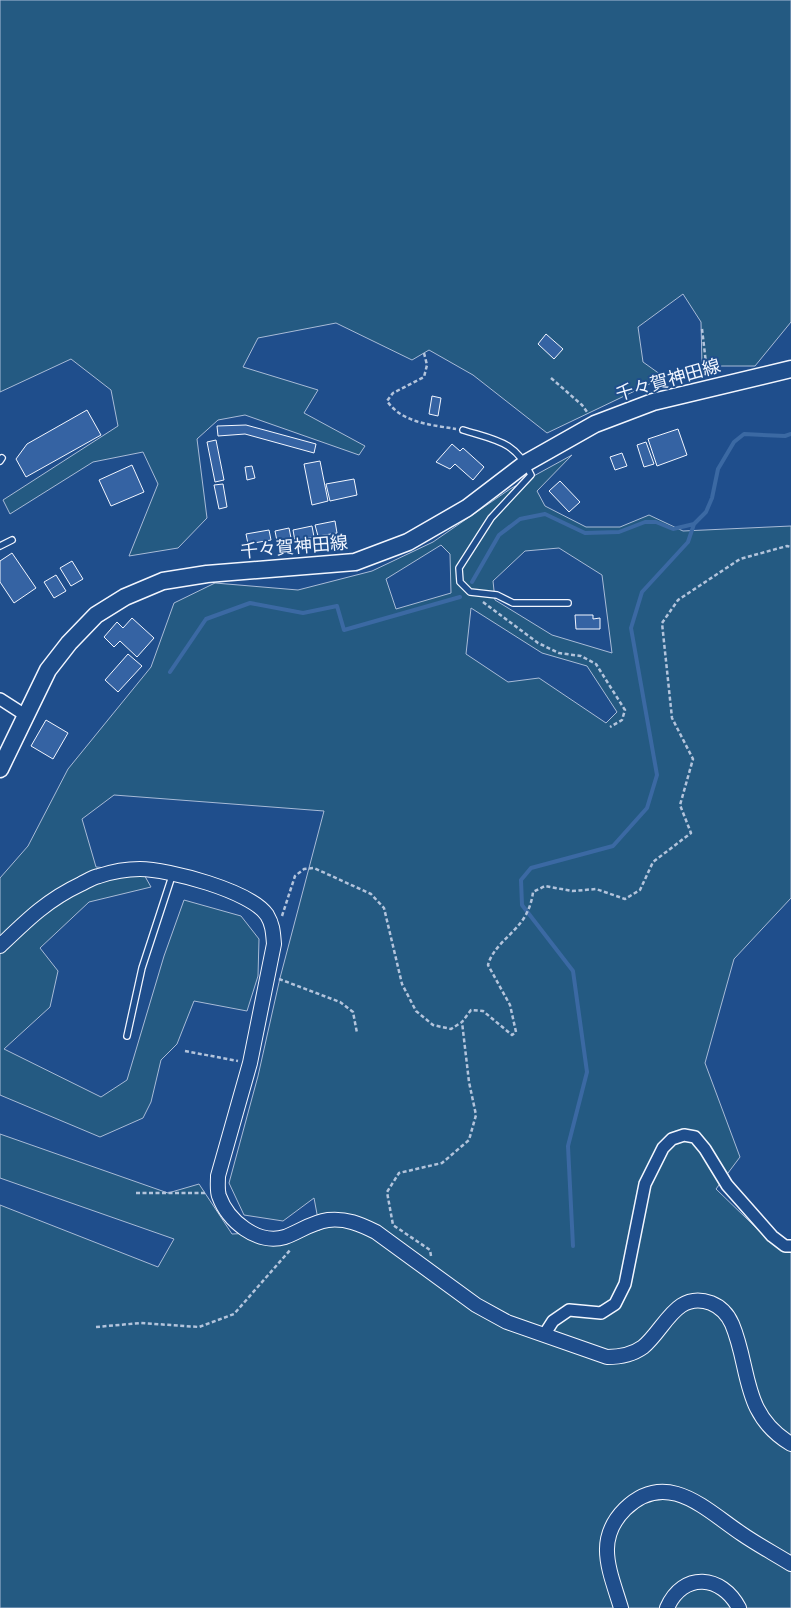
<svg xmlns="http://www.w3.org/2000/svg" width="791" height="1608" viewBox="0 0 791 1608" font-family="'Nunito Sans','Noto Sans JP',sans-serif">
	<rect width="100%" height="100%" fill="#1f4e8c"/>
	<path fill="#245a82" stroke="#a8bbd7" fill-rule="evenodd" d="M0 0H791V322L755 366H702L701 322 683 294 638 327 643 362 664 377 547 433 473 375 429 350 412 360 336 323 258 338 243 367 318 390 304 413 365 446 359 455 245 415 218 420 197 439 207 518 178 548 129 556 158 484 143 452 93 462 10 514 3 500 118 426 111 390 71 359 0 392Z
		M572 455 537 491 545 506 586 527H620L649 515 683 531 791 526V898L734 959 705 1063 740 1157 716 1189 776 1247 791 1252V1608H0V1205L158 1267 174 1239 0 1178V1134L168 1193 199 1184 232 1234 320 1230 314 1198 283 1221 244 1215 229 1183 258 1076 280 978 324 811 114 795 82 819 96 867 142 871 151 887 89 902 40 948 58 971 50 1007 4 1049 101 1097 127 1080 164 956 184 900 241 916 259 939 258 976 247 1011 194 1001 177 1044 161 1060 151 1102 143 1118 100 1137 0 1095V878L28 846 68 769 151 667 174 603 215 583 298 590 372 571 433 542 510 489ZM441 545 450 554 451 593 396 609 386 579ZM559 548 602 575 612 653 552 635 495 600 493 581 525 551ZM471 608 542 653 587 666 617 712 606 723 539 678 508 682 466 654Z"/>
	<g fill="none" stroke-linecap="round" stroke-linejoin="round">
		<path stroke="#3b69a3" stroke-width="4" d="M472 582 499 535 520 519 545 514 585 533 619 532 645 522H656L673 529 694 524 706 512 712 498 718 469 734 442 744 434 785 436 791 434
			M170 672 206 619 250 603 303 613 337 606 344 630 460 597
			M573 1246 568 1146 587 1072 573 971 522 905 521 880 531 868 613 846 647 808 657 775 631 628 642 592 688 542 694 524"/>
	</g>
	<path fill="#3563a3" stroke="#f2f6ff" d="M546 334 563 349 554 359 538 344Z
		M432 396 441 398 438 416 429 414Z
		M87 410 101 435 26 477 16 459 27 444Z
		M246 425 316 444 314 453 245 434 218 436 217 426Z
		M678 429 687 455 657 466 648 439Z
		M216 440 224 480 215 482 207 442Z
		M646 442 654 464 644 467 637 445Z
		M452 444 460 451 463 448 484 467 473 480 455 464 450 469 436 462Z
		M622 453 627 466 615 470 610 457Z
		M320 461 328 501 312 505 304 464Z
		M132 465 144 492 111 506 99 480Z
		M252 466 255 478 247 480 245 467Z
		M354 479 357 495 330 501 326 484Z
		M560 481 580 502 569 512 549 491Z
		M223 484 227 507 219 509 214 485Z
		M335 521 337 533 318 536 315 525Z
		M312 526 314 537 295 541 293 530Z
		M289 528 291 538 277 541 275 531Z
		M269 530 271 540 248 544 246 534Z
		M12 553 36 588 14 603 0 582V561Z
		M72 561 83 579 71 586 60 568Z
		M56 575 66 591 54 598 44 582Z
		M575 615H593V619L600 618V629H576Z
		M132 618 154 638 137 657 120 641 114 647 104 637 117 622 123 628Z
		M128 654 142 666 118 692 105 680Z
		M46 720 68 733 53 759 31 746Z"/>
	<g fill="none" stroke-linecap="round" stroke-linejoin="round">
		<g stroke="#f2f6ff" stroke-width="8">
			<path id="service" d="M463 430C495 440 516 441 531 475L491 518 459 568 460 582 470 592 497 595 513 603H568
				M0 461 2 458
				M0 546 12 540
				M127 1036 142 968 173 873"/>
		</g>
		<g stroke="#f2f6ff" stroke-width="14">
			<path id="minor" d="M0 699 25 715
				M544 1335 553 1321 569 1310 601 1313 615 1304 625 1284 645 1184 663 1148 672 1139 684 1135 695 1137 705 1149 727 1185 772 1236 785 1246H791"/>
		</g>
		<g stroke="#f2f6ff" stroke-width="16">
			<path id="tertiary" d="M0 946C27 920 47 900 81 884 87 881 93 877 99 876 111 872 128 869 140 869 168 869 251 891 267 915 273 925 273 933 274 944L250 1063 218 1176C218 1183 217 1190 219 1196 228 1221 257 1245 285 1237 299 1232 312 1222 328 1220 346 1218 360 1224 376 1232L476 1305 507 1322 607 1357C620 1357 632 1355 643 1347 665 1329 676 1290 711 1303 721 1307 728 1315 732 1324 751 1369 741 1414 791 1444
				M621 1608C610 1571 594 1540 625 1509 667 1468 706 1510 742 1534 758 1545 775 1554 791 1564
				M667 1608C683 1571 722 1575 739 1608"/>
		</g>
		<g stroke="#f2f6ff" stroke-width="19">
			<path id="secondary" d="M0 769 48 670 69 643 96 615 125 597 163 581 207 574 355 562 408 542 467 508 526 463 595 424 653 402 791 369"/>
		</g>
		<path stroke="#b3c4dc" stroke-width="2.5" stroke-dasharray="4 2.5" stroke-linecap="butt" d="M702 329 706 363 711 375
			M424 353 427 365 424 377 393 393 387 401C402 423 432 425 456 429
			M551 378 582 405 587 412
			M483 602 538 643 559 653 581 656 596 664 625 710 622 720 610 727
			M282 916 295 876 304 869 314 868 371 894 384 908 402 984 416 1011 433 1025 451 1029 462 1022 471 1010 483 1011 512 1035 516 1032 510 1005 488 965C493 946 513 935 524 918 529 910 532 901 533 892L545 886 572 891 596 889 625 899 640 890 653 862 691 833 680 805 693 759 672 718 662 623 678 600 740 559 787 546 791 547
			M279 979 340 1002 353 1012 357 1033
			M185 1051 238 1061
			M136 1193H207
			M431 1256 430 1250 393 1225 387 1192 399 1173 442 1163 469 1140 476 1115 469 1082 462 1022
			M96 1327 141 1323 199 1327 234 1314 291 1249"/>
		<use href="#service" stroke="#1f4e8c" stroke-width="5.5"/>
		<use href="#minor" stroke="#1f4e8c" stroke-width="11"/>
		<use href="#tertiary" stroke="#1f4e8c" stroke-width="14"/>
		<use href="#secondary" stroke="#1f4e8c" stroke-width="16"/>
	</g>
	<g text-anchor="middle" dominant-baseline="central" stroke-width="4" stroke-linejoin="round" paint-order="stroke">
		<g font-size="18" fill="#f2f6ff" stroke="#1f4e8c">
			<text transform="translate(668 380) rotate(-16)">千々賀神田線</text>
			<text transform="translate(294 547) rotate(-5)">千々賀神田線</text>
		</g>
	</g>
</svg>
